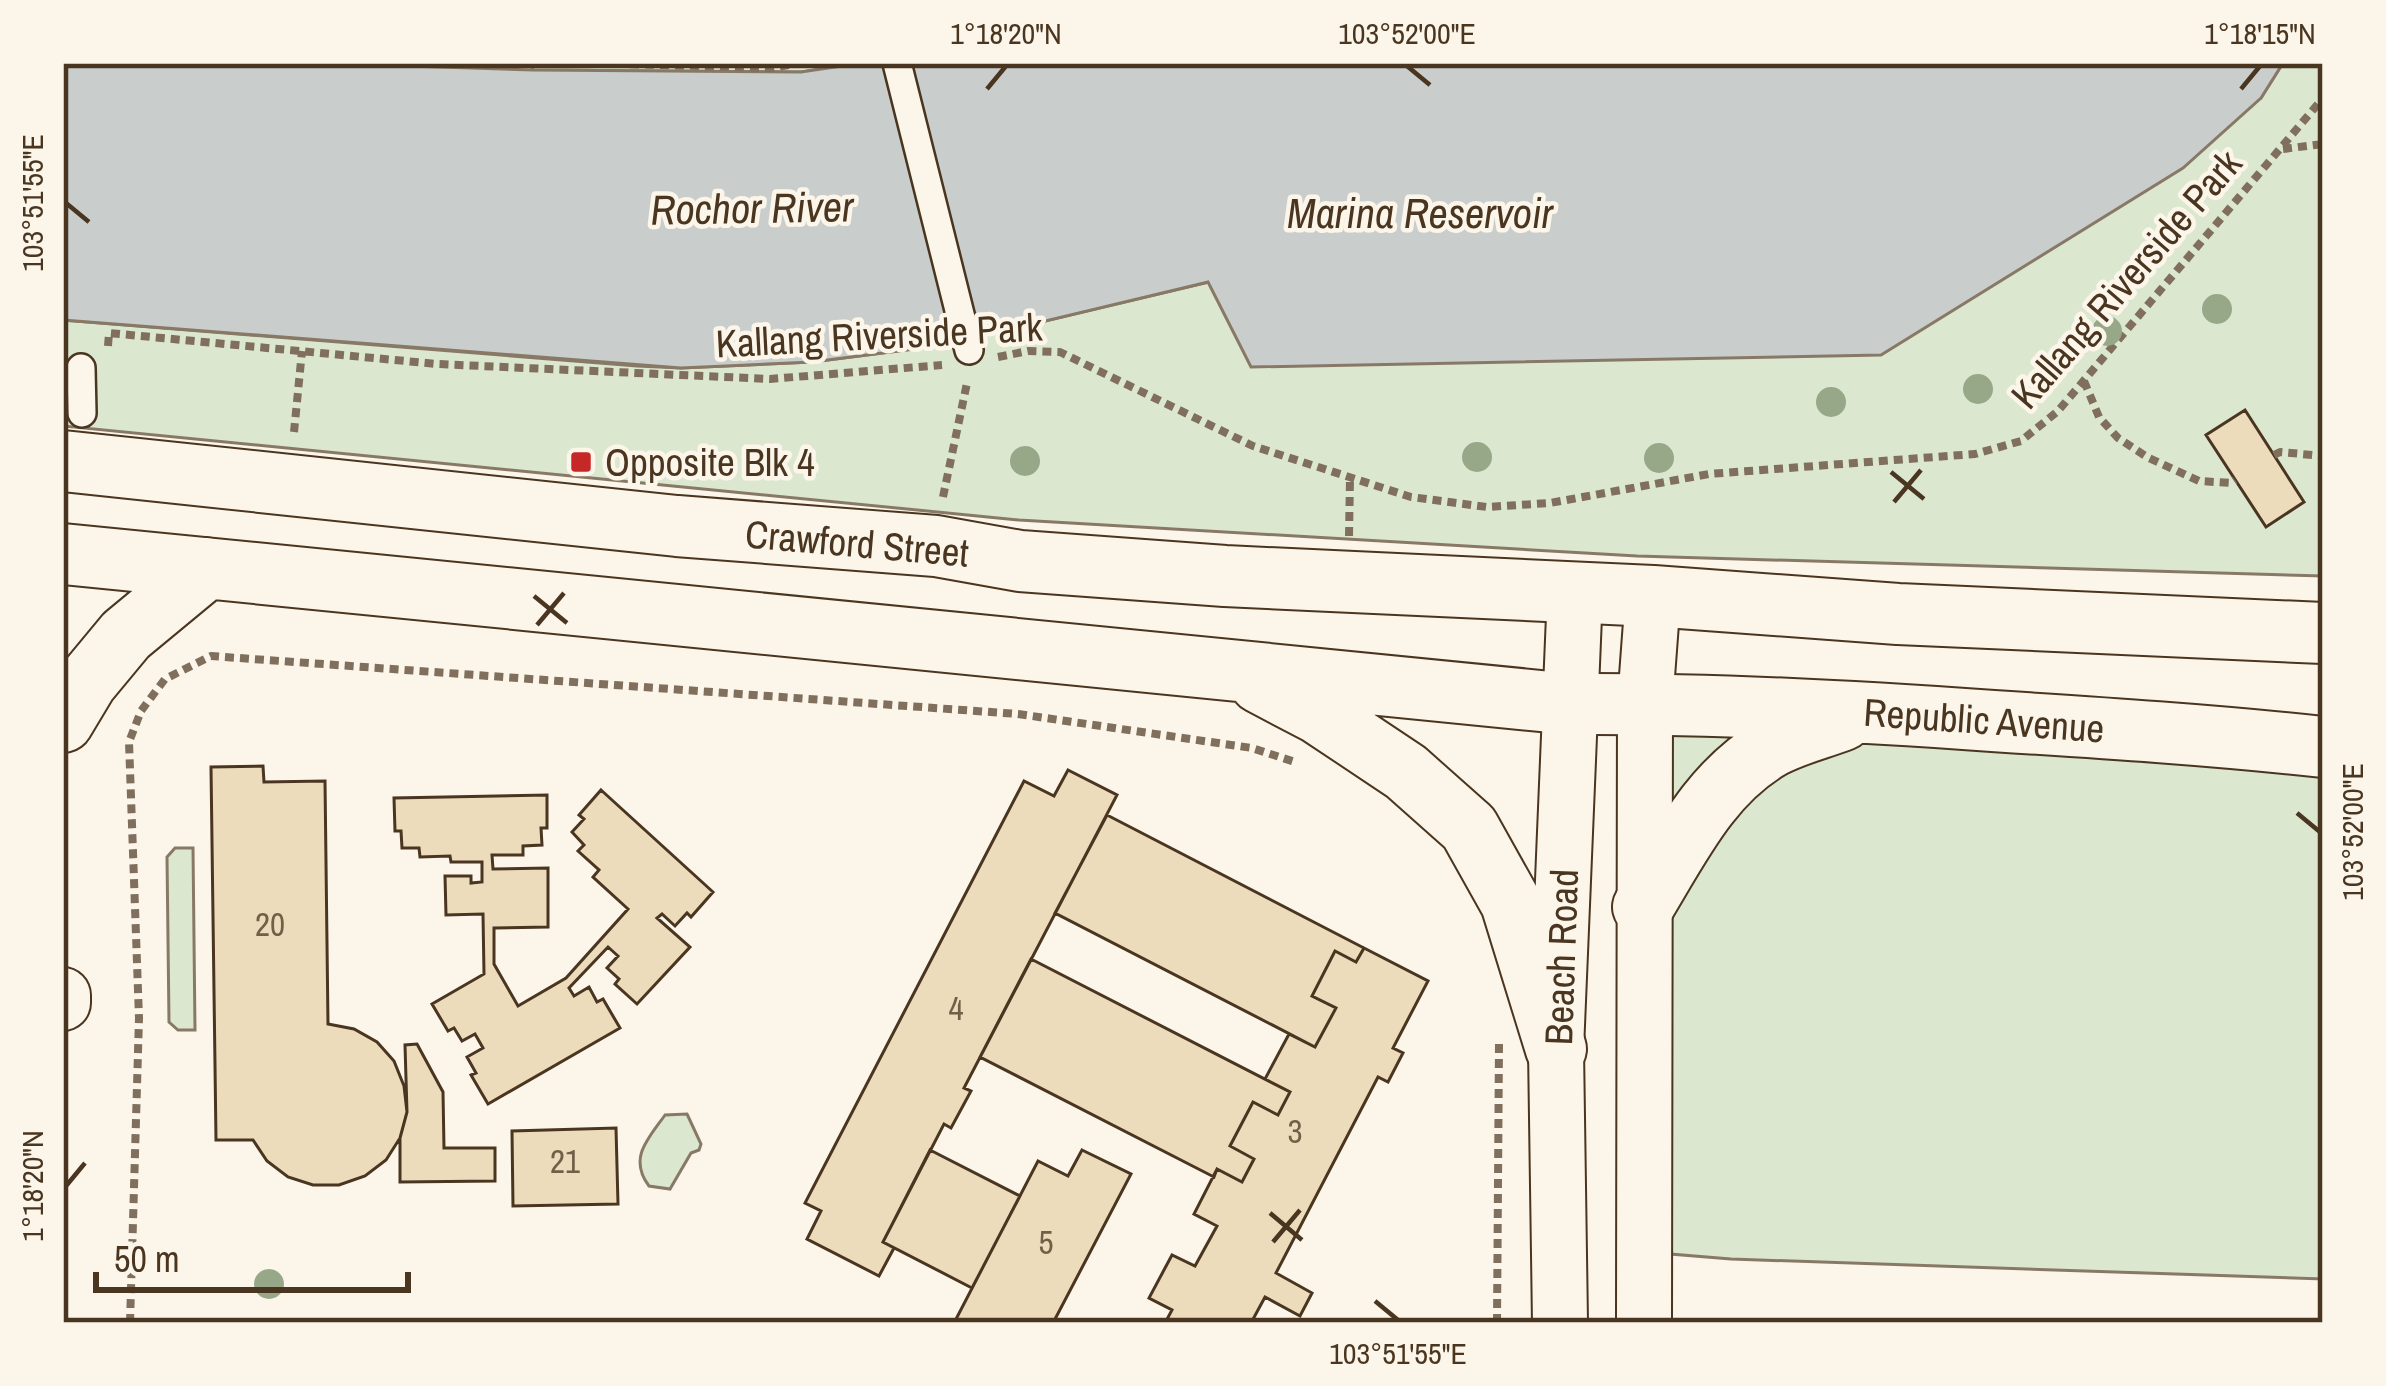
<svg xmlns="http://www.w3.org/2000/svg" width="2386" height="1386" viewBox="0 0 2386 1386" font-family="'Archivo Narrow',sans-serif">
	<rect width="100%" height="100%" fill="#fbf6e9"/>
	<path fill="#dce7d0" stroke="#887966" stroke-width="3" d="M530 63H862L801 72 533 70Z
		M2283 63H2323V576L1637 556 1019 520 63 426V320L637 366 681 368 812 362 945 345 1209 282 2261 98Z
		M1645 703 2323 772V1279L1731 1259 1646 1252Z
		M175 848H193L195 1030H178L169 1022 167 857Z
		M687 1114 701 1144 699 1150 691 1153 670 1189 649 1186C628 1158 648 1139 665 1115Z"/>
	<path fill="#c9cecd" stroke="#887966" stroke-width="3" d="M63 63H315L533 70 801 72 862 63H2283L2261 98 2183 168 1881 355 1251 367 1208 282 945 345 812 362 681 368 63 320Z"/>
	<path fill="#ecdcbc" stroke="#4a3520" stroke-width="3" d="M2245 410 2304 502 2266 527 2206 435Z
		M263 766 264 782 325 781 328 1024 354 1029 377 1042 394 1061 404 1086 407 1112 400 1138 386 1160 365 1176 339 1185H313L288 1177 267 1161 253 1140H216L211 767Z
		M1068 770 1117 795 964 1088 971 1091 951 1128 944 1124 883 1242 894 1248 879 1276 807 1239 821 1211 805 1203 1024 781 1054 796Z
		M601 790 713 892 691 917 687 913 675 926 662 914 657 918 690 947 637 1004 615 984 619 979 607 968 618 956 608 947 569 988 574 996 589 987 597 1002 603 999 620 1028 488 1104 471 1075 476 1073 467 1057 483 1048 475 1034 462 1041 454 1028 448 1031 432 1004 484 974 483 914 446 915 445 876H471V883L482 882V862H451L450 856 420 857 419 848H402L401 831H395L394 798 547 795V828H541L542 845 523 846V855H492L493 869 548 868V927L494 928V964L518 1006 566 978 628 909 593 877 599 870 578 851 584 845 572 832 584 819 579 815Z
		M1107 815 1364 948 1356 962 1335 951 1312 996 1336 1008 1315 1047 1055 913Z
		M1364 948 1428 981 1393 1048 1403 1053 1388 1082 1378 1077 1276 1273 1312 1293 1300 1316 1265 1297 1251 1323H1165L1172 1310 1149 1298 1172 1255 1195 1266 1217 1226 1194 1214 1217 1169 1242 1182 1254 1159 1230 1146 1253 1102 1278 1115 1290 1092 1265 1079 1289 1034 1315 1047 1336 1008 1312 996 1335 951 1356 962Z
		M1031 959 1290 1092 1278 1115 1253 1102 1230 1146 1254 1159 1242 1182 1217 1169 1214 1177 980 1057Z
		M417 1044 443 1092 444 1148H495V1181L400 1182V1138L407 1112 405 1045Z
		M616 1128 618 1204 513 1206 512 1131Z
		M930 1150 1020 1196 972 1288 883 1242Z
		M1082 1150 1131 1174 1053 1323H954L1038 1161 1068 1176Z"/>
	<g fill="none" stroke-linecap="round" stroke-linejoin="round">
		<g stroke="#4a3520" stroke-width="32">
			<path id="pedestrian" d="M897 63 969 350
				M81 368 82 413"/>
		</g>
		<g stroke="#4a3520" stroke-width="58">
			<path id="secondary" d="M63 995V1003
				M1560 1323 1556 1049 1575 592
				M1644 1323 1645 703 1653 596"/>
		</g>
		<g stroke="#4a3520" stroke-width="64">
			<path id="primary" d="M63 461 677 526 936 546 1020 561 1225 576 1653 596 1898 614 2323 633
				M63 554 1571 704C1712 703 1853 711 1993 721 2103 728 2213 735 2323 747
				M1260 683 1319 714 1406 772 1469 828 1511 903 1556 1049
				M63 722 87 682 126 635 207 568
				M1643 907C1679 848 1710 782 1772 747 1794 735 1820 729 1843 720"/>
		</g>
		<path stroke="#7f6f5c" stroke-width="8" stroke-dasharray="9 6" stroke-linecap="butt" d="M585 63 772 68 800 63
			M2283 149 2323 144
			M108 346 109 333 437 364 770 379 942 365
			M998 357 1028 351 1060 352 1253 446 1411 497 1487 507 1550 503 1709 474 1975 454 2021 441 2058 411 2323 98
			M2084 381 2099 417 2118 438 2147 457 2199 481 2231 483 2235 480
			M294 432 302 351
			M2274 455 2280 452 2323 456
			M943 497 967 383
			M1349 536 1350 478
			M130 1323 139 1018 129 742 141 711 165 679 211 656 1018 714 1252 748 1298 763
			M1497 1323 1499 1043"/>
		<use href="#pedestrian" stroke="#fbf6e9" stroke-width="27"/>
		<use href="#secondary" stroke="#fbf6e9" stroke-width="54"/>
		<use href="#primary" stroke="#fbf6e9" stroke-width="60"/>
	</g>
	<g fill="#96a887">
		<circle cx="2217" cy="309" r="15"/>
		<circle cx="2107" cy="331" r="15"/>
		<circle cx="1978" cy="389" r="15"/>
		<circle cx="1831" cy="402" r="15"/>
		<circle cx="1477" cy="457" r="15"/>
		<circle cx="1659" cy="458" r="15"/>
		<circle cx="1025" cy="461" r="15"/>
		<circle cx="269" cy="1284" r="15"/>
	</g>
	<path fill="none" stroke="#4a3520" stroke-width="4.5" d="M1407 66 1430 85M987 89 1006 66M2241 89 2260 66M66 203 89 222M1891 472 1924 499M1894 502 1921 470M534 596 567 623M537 625 564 593M2297 813 2320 832M66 1186 85 1163M1270 1213 1302 1240M1273 1242 1300 1210M1375 1301 1398 1320"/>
	<rect fill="#c62828" stroke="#fbf6e9" stroke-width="4.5" x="569" y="450" width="24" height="24" rx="6"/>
	<g text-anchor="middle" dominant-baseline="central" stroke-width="9" stroke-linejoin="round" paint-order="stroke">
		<g font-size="33" fill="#725f47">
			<text x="270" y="924">20</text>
			<text x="956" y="1008">4</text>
			<text x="1295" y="1131">3</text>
			<text x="565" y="1161">21</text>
			<text x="1046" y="1242">5</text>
		</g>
		<g font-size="39" fill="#4a3520" stroke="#fbf6e9">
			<text transform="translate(2126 279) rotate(-49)">Kallang Riverside Park</text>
			<text transform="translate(879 335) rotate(-3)">Kallang Riverside Park</text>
			<text transform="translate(857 543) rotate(5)">Crawford Street</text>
			<text transform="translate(1984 720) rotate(4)">Republic Avenue</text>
			<text transform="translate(1561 957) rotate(-88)">Beach Road</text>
		</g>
		<g font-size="39" fill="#4a3520" stroke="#fbf6e9" text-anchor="start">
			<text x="605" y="462">Opposite Blk 4</text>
		</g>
		<g font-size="42" font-style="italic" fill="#4a3520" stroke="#fbf6e9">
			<text transform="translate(752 208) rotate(-1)">Rochor River</text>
			<text x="1420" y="213">Marina Reservoir</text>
		</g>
	</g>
	<rect width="2386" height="1386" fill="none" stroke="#fbf6e9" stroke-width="132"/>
	<path d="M96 1272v18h312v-18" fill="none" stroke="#4a3520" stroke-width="6"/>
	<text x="114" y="1272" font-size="36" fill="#4a3520" stroke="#fbf6e9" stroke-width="9" paint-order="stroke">50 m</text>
	<rect x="66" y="66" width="2254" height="1254" fill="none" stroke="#4a3520" stroke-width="4.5"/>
	<g font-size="30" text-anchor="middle" fill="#4a3520">
		<text x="1006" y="44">1°18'20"N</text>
		<text x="1407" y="44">103°52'00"E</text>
		<text x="2260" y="44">1°18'15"N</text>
		<text transform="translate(33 203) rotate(-90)" y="10">103°51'55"E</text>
		<text transform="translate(2353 832) rotate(-90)" y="10">103°52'00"E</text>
		<text transform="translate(33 1186) rotate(-90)" y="10">1°18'20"N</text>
		<text x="1398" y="1364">103°51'55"E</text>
	</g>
</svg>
